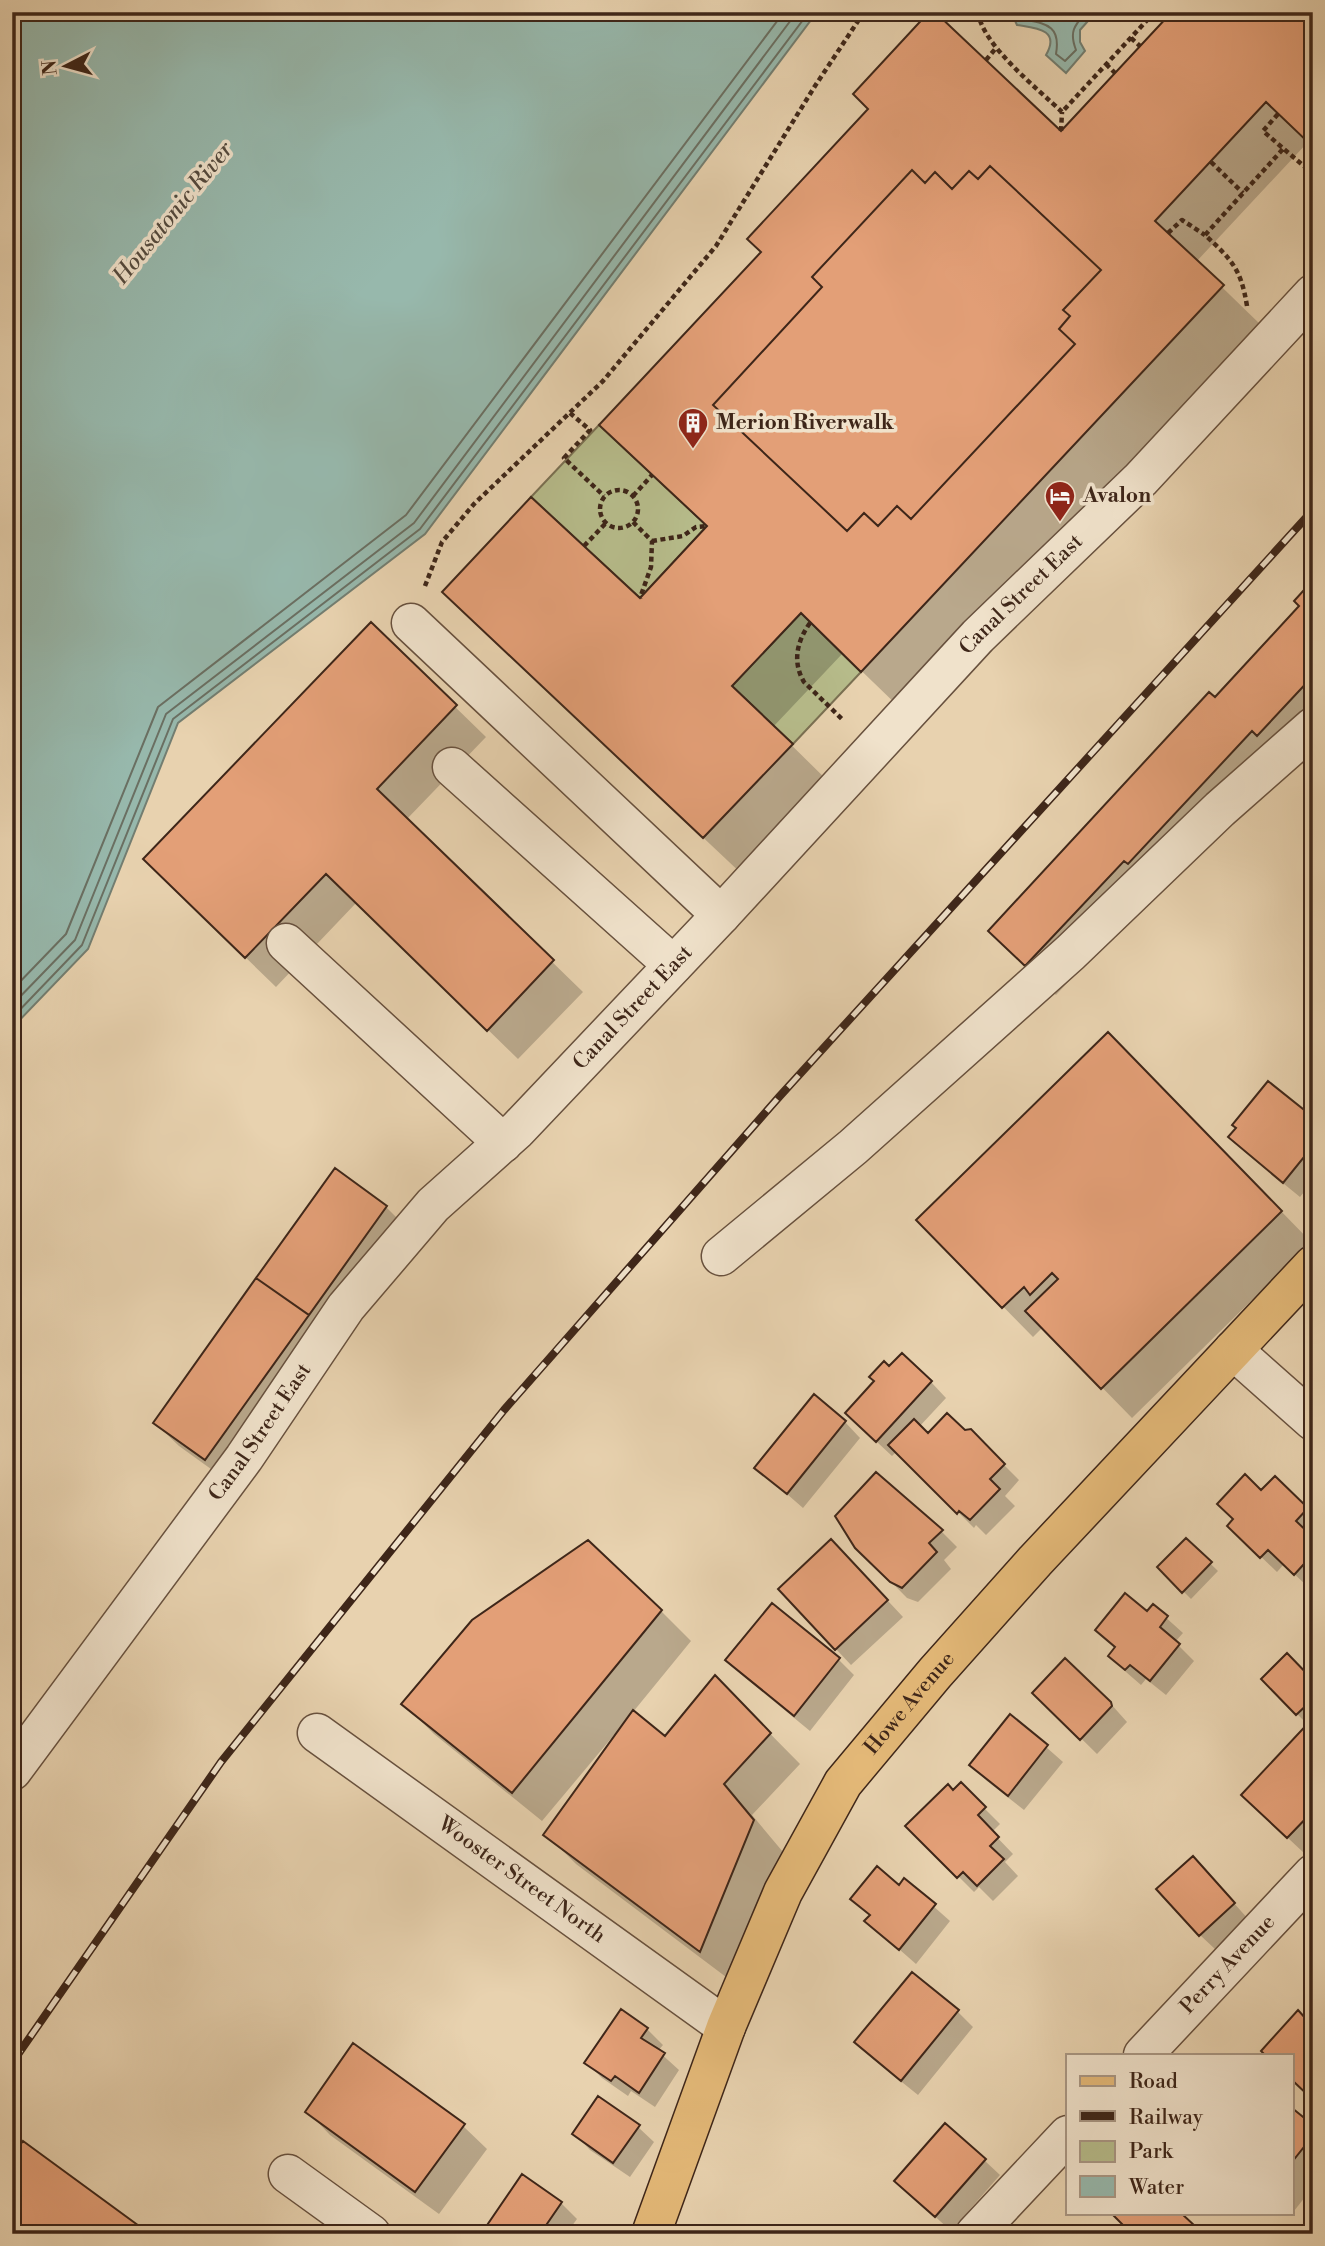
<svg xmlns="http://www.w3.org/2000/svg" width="1325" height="2246" viewBox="0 0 1325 2246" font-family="'Libre Bodoni',serif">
	<rect width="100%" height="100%" fill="#e8d2af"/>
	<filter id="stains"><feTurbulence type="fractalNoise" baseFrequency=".00286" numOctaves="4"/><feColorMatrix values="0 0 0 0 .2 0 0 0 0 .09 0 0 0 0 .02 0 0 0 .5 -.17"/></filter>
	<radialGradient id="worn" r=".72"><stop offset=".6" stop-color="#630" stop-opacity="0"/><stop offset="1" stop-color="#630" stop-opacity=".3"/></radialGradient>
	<path fill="#b6bb8a" stroke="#7a7052" stroke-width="2" d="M599 425 707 526 640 598 531 497Z
		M801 613 861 672 793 744 732 686Z"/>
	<path fill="#97b8ac" stroke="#737e71" stroke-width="2" d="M12 12H817L425 534 178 723 88 949 12 1028Z
		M1011 12H1096L1080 30V42L1085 51 1066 73 1046 55C1061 29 1035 28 1017 25Z"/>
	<path fill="#0003" d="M1167 12H1313L1308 142 1196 262 1263 327 903 711 843 653 773 727 833 786 745 877 486 633 640 601 709 528 601 425 1061 133 1171 15Z
		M1313 583V738L1155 889 1056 995 1020 961 1215 700 1302 606Z
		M371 625 486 737 406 820 583 992 518 1059 357 902 276 987 175 889Z
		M1138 1064 1311 1242 1132 1418 1043 1327 1033 1337 918 1220Z
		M1313 1119V1181L1300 1197 1246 1153 1230 1137Z
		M386 1207 409 1230 229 1482 179 1446 155 1423Z
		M889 1368 931 1382 946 1398 919 1427 928 1435 970 1431 1019 1480 1005 1496 1015 1506 986 1535 976 1525 974 1528 897 1451 892 1456 863 1429Z
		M845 1422 860 1438 803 1508 757 1468Z
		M1275 1478 1313 1515V1536L1311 1538 1313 1540V1586L1310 1589 1284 1564 1277 1572 1229 1526Z
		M938 1528 957 1547 944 1560 951 1569 918 1602 907 1598 857 1547Z
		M1186 1540 1218 1571 1191 1599 1159 1567Z
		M847 1557 903 1617 851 1665 836 1649Z
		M772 1605 839 1660 854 1675 810 1731 743 1676 727 1660Z
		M1153 1606 1183 1633 1175 1642 1194 1661 1166 1695 1146 1679 1141 1685 1126 1672 1110 1656 1116 1649 1098 1630 1148 1613Z
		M661 1611 691 1641 633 1712 666 1738 715 1678 800 1764 752 1815 783 1852 730 1980 576 1864 546 1834 616 1736 614 1735 542 1821 434 1734 404 1704Z
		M1263 1679 1313 1682V1843L1304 1853 1259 1811 1308 1725Z
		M1035 1693 1110 1703 1127 1722 1097 1754Z
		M1011 1716 1063 1762 1024 1810 987 1781 971 1765Z
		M961 1785 1000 1824 992 1832 1013 1854 1005 1862 1018 1876 993 1901 979 1887 974 1892 908 1826Z
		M1208 1874 1249 1920 1216 1950 1200 1935Z
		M905 1881 950 1921 916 1964 867 1921 871 1916 853 1899 899 1887Z
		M621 2012 647 2029 663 2045 658 2051 679 2070 655 2107 631 2091 628 2096 602 2078 587 2063Z
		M958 2012 973 2027 918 2095 872 2058 857 2042Z
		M307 2111 463 2126 487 2149 439 2214 330 2135Z
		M1292 2111 1313 2128V2187L1294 2211H1292Z
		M638 2127 654 2142 630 2177 590 2150 575 2134Z
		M984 2160 1000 2175 951 2231 896 2181Z
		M561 2203 577 2219 566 2234H483Z
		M1113 2213H1178L1200 2234H1123L1128 2228Z"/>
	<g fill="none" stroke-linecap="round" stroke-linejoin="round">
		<path stroke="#6a6f62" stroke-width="2" d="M1018 12 1023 19C1046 24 1061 25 1056 54L1065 61 1076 50C1069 32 1074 26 1086 12
			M12 990 66 934 158 707 406 515 784 12
			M12 1005 75 940 166 714 414 523 797 12
			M12 1018 82 945 173 719 420 529 809 12"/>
	</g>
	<path fill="#e39f77" stroke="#3e2619" stroke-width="2" fill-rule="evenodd" d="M929 12H935L1061 131 1170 14 1168 12H1313V147L1266 102 1155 221 1224 285 861 672 801 613 732 686 793 744 703 838 442 592 531 497 640 598 707 526 599 425 761 252 747 239 868 109 853 94ZM990 166 1101 270 1063 310 1070 316 1059 329 1075 344 911 519 897 506 878 526 864 513 847 531 713 405 822 287 812 277 912 170 925 183 935 172 952 189 969 171 978 179Z
		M990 166 1101 270 1063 310 1070 316 1059 329 1075 344 911 519 897 506 878 526 864 513 847 531 713 405 822 287 812 277 912 170 925 183 935 172 952 189 969 171 978 179Z
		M1313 580V676L1257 736 1252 731 1128 864 1124 861 1025 966 988 931 1209 692 1215 697 1299 606 1294 601Z
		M371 622 457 705 377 789 554 960 487 1031 326 874 245 958 143 859Z
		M1108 1032 1282 1211 1101 1389 1025 1311 1058 1279 1052 1273 1030 1295 1024 1287 1002 1308 916 1220Z
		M1268 1081 1313 1117V1146L1283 1183 1228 1137 1236 1128 1232 1125Z
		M335 1168 387 1206 309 1315 256 1278Z
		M256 1278 309 1315 205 1460 153 1423Z
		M902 1353 932 1381 876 1442 845 1413 874 1381 869 1377 884 1361 889 1366Z
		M814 1394 846 1421 787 1494 754 1468Z
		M947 1413 965 1430 971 1429 1005 1464 990 1479 1000 1489 970 1520 959 1511 957 1514 888 1445 914 1419 928 1433Z
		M876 1472 943 1530 929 1543 937 1552 902 1588 890 1582 855 1548 835 1516Z
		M1245 1474 1261 1490 1275 1476 1308 1508 1296 1521 1313 1537V1554L1294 1575 1268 1550 1260 1558 1227 1526 1233 1519 1217 1504Z
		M1186 1538 1212 1562 1182 1593 1157 1567Z
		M831 1539 888 1600 835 1650 778 1589Z
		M588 1540 662 1610 512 1793 401 1704 472 1620Z
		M1125 1593 1147 1611 1153 1604 1168 1616 1160 1627 1180 1644 1150 1681 1130 1665 1125 1670 1108 1656 1115 1647 1095 1630Z
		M772 1603 840 1658 794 1716 725 1660Z
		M1287 1653 1313 1680V1699L1296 1715 1261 1679Z
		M1065 1658 1111 1702 1112 1706 1080 1740 1032 1693Z
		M715 1675 771 1733 724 1784 754 1820 700 1952 543 1835 633 1710 665 1736Z
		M1010 1714 1048 1745 1008 1796 969 1765Z
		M1313 1718V1811L1287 1838 1241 1795Z
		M961 1782 986 1807 978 1815 999 1837 990 1846 1004 1859 977 1886 963 1872 957 1878 905 1826 948 1784 953 1790Z
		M1193 1856 1235 1903 1199 1936 1156 1889Z
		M877 1866 899 1885 904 1878 936 1904 899 1950 864 1921 870 1915 850 1899Z
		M912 1972 959 2010 901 2081 854 2042Z
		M621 2009 648 2028 641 2038 665 2053 639 2093 615 2076 611 2081 584 2063Z
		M1298 2010 1306 2019 1313 2012V2100L1292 2080V2055H1265L1261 2051Z
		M353 2043 465 2124 415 2192 305 2112Z
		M598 2096 640 2125 613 2163 572 2134Z
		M1292 2108 1313 2125 1307 2134 1311 2138 1292 2162Z
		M945 2123 986 2159 935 2217 894 2181Z
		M23 2141 150 2234H12V2156Z
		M522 2174 562 2202 540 2234H481Z
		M1111 2213H1181L1195 2226 1188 2234H1120L1126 2228Z"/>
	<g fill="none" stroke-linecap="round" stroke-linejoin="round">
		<g stroke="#68513e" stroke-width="41">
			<g id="minor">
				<path d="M411 623 721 915"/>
				<path d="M452 767 673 965"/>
				<path d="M286 943 503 1143"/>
				<path d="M721 1256 853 1147 1070 953 1220 809 1313 727"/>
				<path d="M1233 1350 1313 1421"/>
				<path id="s1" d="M317 1733 726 2027"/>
				<path id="s2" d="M12 1771 244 1458 346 1307 433 1205 517 1130 721 915 978 636 1141 479 1313 294"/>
				<path id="s3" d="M1143 2055 1313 1874"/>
				<path d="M288 2174 371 2234"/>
				<path d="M975 2234 1068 2135"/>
			</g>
		</g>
		<g stroke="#3e2619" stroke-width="41">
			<g id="major">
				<path id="s4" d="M651 2234 726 2027 783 1892 843 1783 935 1673 1035 1561 1313 1265"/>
			</g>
		</g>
		<path stroke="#3e2619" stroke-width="4.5" stroke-dasharray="5 3.5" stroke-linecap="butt" d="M978 12C982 45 1038 89 1062 112L1150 17 1145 12
			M1131 38 1140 46
			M986 60 996 48
			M1106 64 1115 73
			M1278 114 1263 131 1313 174
			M1061 131 1062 112
			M1211 162 1243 193
			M1168 233 1182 220 1205 235
			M1247 306C1241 269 1232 260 1205 235L1283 149
			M570 413 590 430 564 458 604 496
			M600 509a19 19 0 1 1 38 0a19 19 0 1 1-38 0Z
			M633 496 652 475
			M633 522 652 541 651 567 640 598
			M652 541 683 536 696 527 707 526
			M584 546 605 524
			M425 586 442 542 474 504 603 381 716 246 815 86 864 12
			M810 623C797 641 792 662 804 682L844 721"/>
		<use href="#minor" stroke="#f0e2cb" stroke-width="38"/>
		<use href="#major" stroke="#e4b978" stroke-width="38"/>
		<g stroke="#3e2619" stroke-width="8">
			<path id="rail" d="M12 2063 221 1762 504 1410 779 1097 1313 510"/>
		</g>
		<use href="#rail" stroke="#f0e2cb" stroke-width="5" stroke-dasharray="16" stroke-linecap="butt"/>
	</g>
	<defs>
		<g id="building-pin" transform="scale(1.575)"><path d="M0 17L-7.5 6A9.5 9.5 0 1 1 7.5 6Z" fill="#8f2418" stroke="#f0e2cb"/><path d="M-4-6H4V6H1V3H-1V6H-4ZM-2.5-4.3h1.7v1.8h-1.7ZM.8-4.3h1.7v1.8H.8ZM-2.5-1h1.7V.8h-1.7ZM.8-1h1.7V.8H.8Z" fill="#fff"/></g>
		<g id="hotel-pin" transform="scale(1.575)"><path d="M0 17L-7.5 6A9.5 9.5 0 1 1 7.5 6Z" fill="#8f2418" stroke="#f0e2cb"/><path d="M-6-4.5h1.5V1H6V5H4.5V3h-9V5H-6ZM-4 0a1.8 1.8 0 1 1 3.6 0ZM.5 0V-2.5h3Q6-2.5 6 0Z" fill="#fff"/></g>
	</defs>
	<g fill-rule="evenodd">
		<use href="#building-pin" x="693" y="423"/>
		<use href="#hotel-pin" x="1060" y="496"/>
	</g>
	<g text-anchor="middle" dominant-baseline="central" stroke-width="7" stroke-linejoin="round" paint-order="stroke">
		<g font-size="21" font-weight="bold" fill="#3e2619" stroke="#f0e2cb" text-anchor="start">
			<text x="716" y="423">Merion Riverwalk</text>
			<text x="1083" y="496">Avalon</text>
		</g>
		<g font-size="21" fill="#3e2619" stroke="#f0e2cb">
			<text stroke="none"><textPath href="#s2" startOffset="1554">Canal Street East</textPath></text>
			<text stroke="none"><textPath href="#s2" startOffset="987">Canal Street East</textPath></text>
			<text stroke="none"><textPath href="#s2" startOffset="420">Canal Street East</textPath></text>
			<text stroke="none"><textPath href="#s4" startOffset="595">Howe Avenue</textPath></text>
			<text stroke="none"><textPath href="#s1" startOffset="252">Wooster Street North</textPath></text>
			<text stroke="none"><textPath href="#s3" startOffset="124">Perry Avenue</textPath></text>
		</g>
		<g font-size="23" font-style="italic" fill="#544a3e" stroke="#f0e2cb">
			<text transform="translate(173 213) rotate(-51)">Housatonic River</text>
		</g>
	</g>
	<rect width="1325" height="2246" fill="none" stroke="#e8d2af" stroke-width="42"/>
	<rect x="14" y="14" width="1297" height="2218" fill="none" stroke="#3e2619" stroke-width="3.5"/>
	<rect x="21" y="21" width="1283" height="2204" fill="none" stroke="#3e2619" stroke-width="2"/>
	<rect x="1066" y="2054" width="228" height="161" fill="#f0e2cb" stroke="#a99784" stroke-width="2"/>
	<rect x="1080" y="2076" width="35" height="10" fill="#e4b978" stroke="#a99784" stroke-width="2"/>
	<text x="1129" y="2088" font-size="21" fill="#3e2619">Road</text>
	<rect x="1080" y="2111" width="35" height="10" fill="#3e2619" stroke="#a99784" stroke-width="2"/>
	<text x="1129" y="2124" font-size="21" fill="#3e2619">Railway</text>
	<rect x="1080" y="2141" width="35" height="21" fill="#b6bb8a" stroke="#a99784" stroke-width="2"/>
	<text x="1129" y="2158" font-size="21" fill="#3e2619">Park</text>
	<rect x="1080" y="2176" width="35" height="21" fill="#97b8ac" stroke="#a99784" stroke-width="2"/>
	<text x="1129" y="2194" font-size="21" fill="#3e2619">Water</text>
	<g transform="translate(66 66) rotate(264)" stroke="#f0e2cb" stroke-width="5" paint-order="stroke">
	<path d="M0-5L12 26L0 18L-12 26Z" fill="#3e2619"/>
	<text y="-10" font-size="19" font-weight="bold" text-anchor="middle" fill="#3e2619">N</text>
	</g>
	<rect width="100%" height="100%" filter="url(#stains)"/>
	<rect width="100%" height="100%" fill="url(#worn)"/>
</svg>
